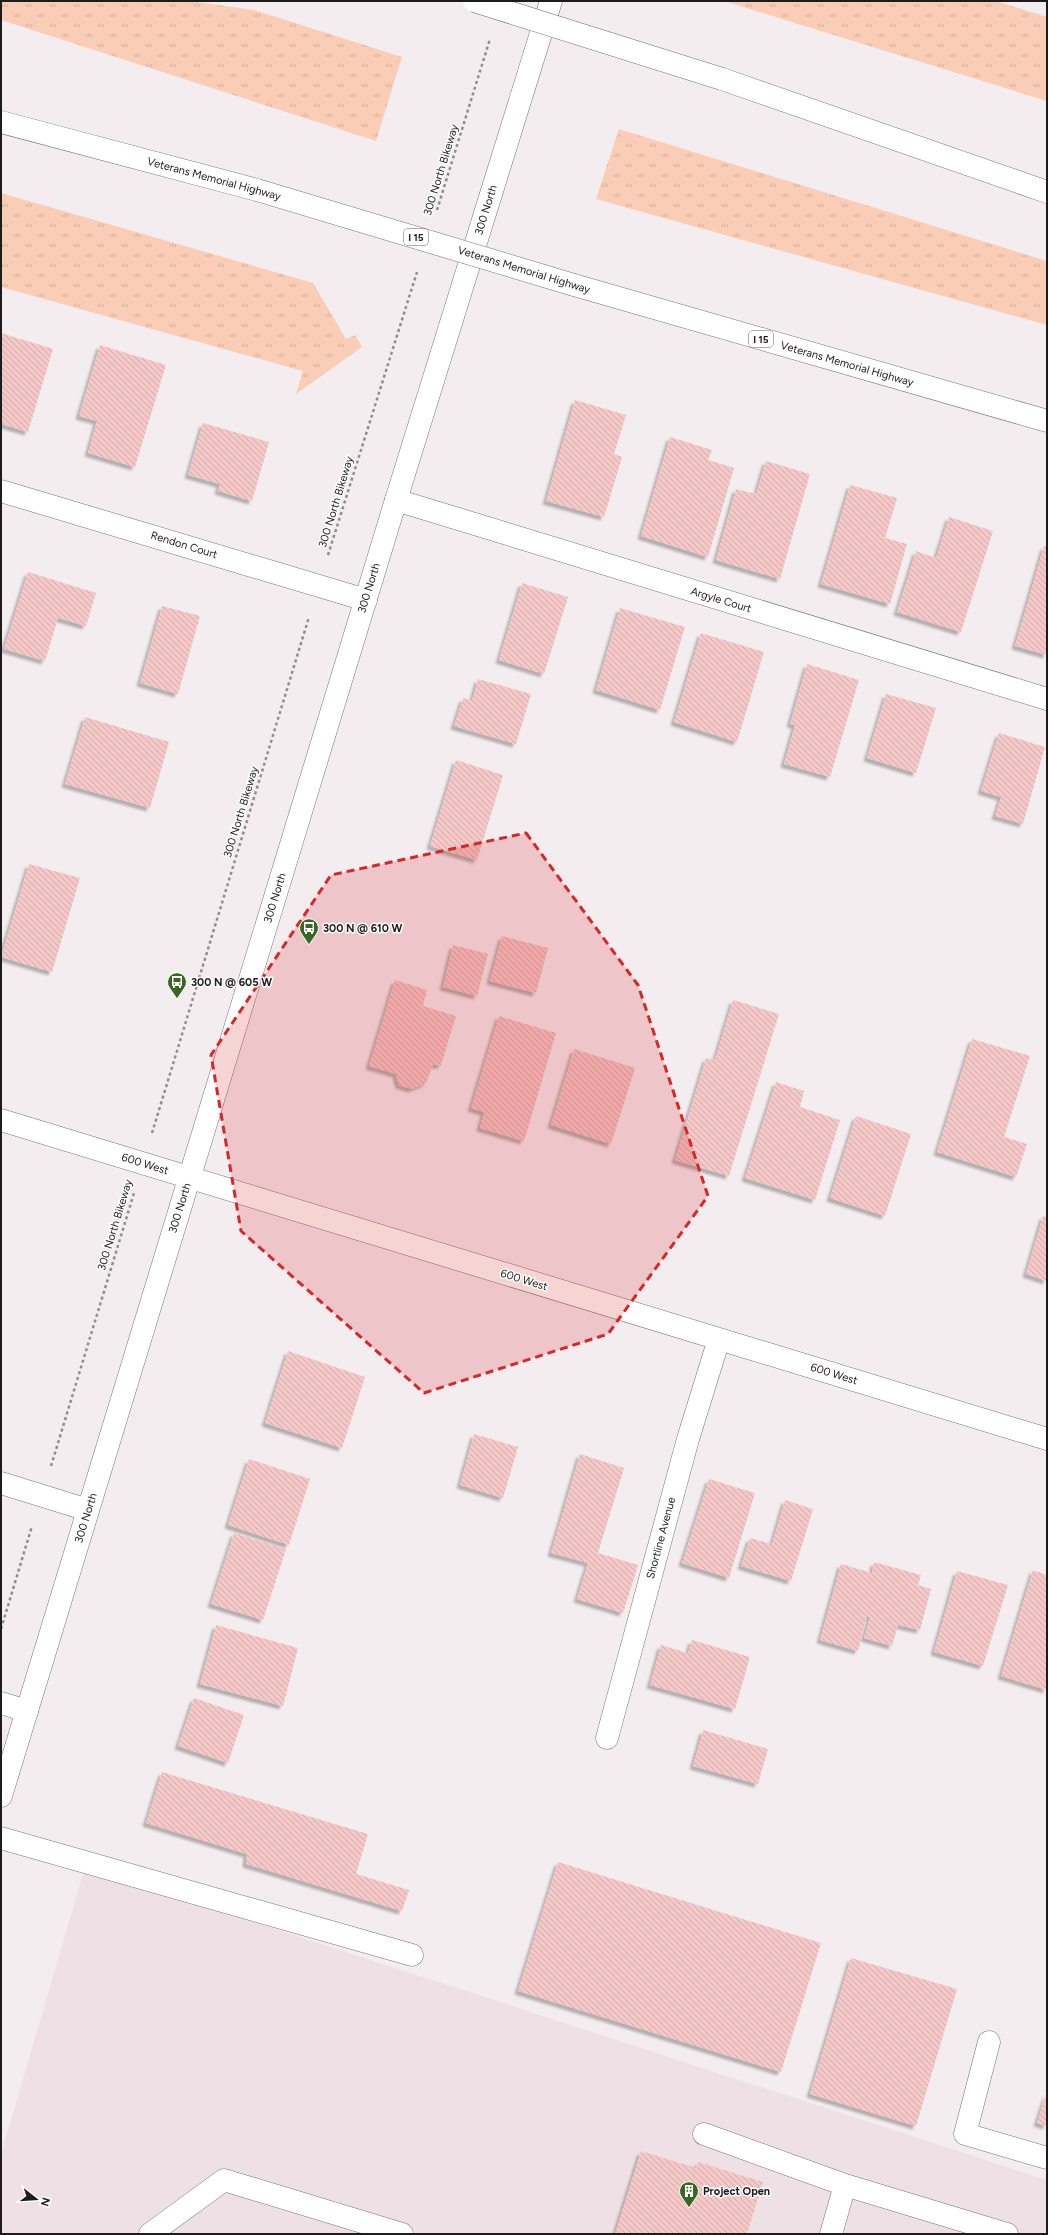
<svg xmlns="http://www.w3.org/2000/svg" width="1048" height="2235" viewBox="0 0 1048 2235" font-family="Figtree,sans-serif">
	<defs>
		<pattern id="grass-tufts" width="24" height="20" patternUnits="userSpaceOnUse"><rect width="24" height="20" fill="#facdb6"/><path d="M3 7l-1-3M5 7V3M7 7l1-3M15 17l-1-3M17 17v-4M19 17l1-3" fill="none" stroke="#d6af9c"/></pattern>
		<pattern id="building-back-hatch" width="6" height="6" patternUnits="userSpaceOnUse"><rect width="6" height="6" fill="#f3c8c7"/><path d="M-1 5l2 2M0 0l6 6M5-1l2 2" fill="none" stroke="#d0abaa"/></pattern>
		<filter id="shadow"><feDropShadow dx="-3.5" dy="3.5" stdDeviation="1" flood-color="#0004"/></filter>
	</defs>
	<rect width="100%" height="100%" fill="#f4edf0"/>
	<path fill="#efe0e6" d="M85 1867 1047 2180V2234H1V2154Z"/>
	<path fill="url(#grass-tufts)" d="M1 1H189L254 10 402 57 376 141 1 20Z
		M724 1H996L1047 17V101Z
		M619 129 1047 261V325L596 199Z
		M1 193 313 283 346 339 355 335 362 347 296 394 303 371 1 287Z"/>
	<path fill="url(#building-back-hatch)" filter="url(#shadow)" d="M1 333 53 349 28 432 1 424Z
		M100 345 166 365 135 467 88 453 97 421 79 416Z
		M575 400 626 415 614 454 622 457 604 517 546 501Z
		M203 423 269 442 252 501 218 491 220 484 188 475Z
		M670 437 712 450 708 460 734 468 708 557 641 536Z
		M766 461 810 474 780 579 716 560 736 489 756 494Z
		M850 485 897 498 885 538 907 544 890 604 821 584Z
		M949 517 993 531 961 632 897 612 916 551 936 558Z
		M1044 546 1047 547V655L1015 646Z
		M28 572 96 593 86 626 58 618 45 661 4 649Z
		M522 583 568 597 544 674 499 660Z
		M162 606 200 616 178 694 140 683Z
		M620 608 685 627 660 710 596 690Z
		M701 633 764 652 737 742 674 722Z
		M807 664 859 680 830 777 784 764 795 725 790 724Z
		M478 679 531 694 516 744 454 726 463 698 472 701Z
		M886 694 936 708 916 773 867 758Z
		M85 717 169 742 150 808 65 784Z
		M999 733 1045 747 1023 824 995 816 1001 797 981 791Z
		M456 760 503 775 477 860 430 846Z
		M29 864 80 878 52 972 1 957Z
		M502 936 548 948 536 993 490 981Z
		M453 945 488 954 477 996 443 987Z
		M395 980 427 990 423 1006 456 1016 441 1065H433L426 1083 412 1089 399 1085 396 1074 369 1066Z
		M733 1000 779 1014 729 1176 675 1160 706 1058 715 1060Z
		M499 1016 556 1033 524 1141 480 1128 484 1112 471 1108Z
		M972 1039 1030 1056 1004 1137 1027 1144 1016 1177 937 1152Z
		M574 1049 635 1068 611 1144 551 1125Z
		M776 1082 804 1091 800 1107 840 1120 815 1200 745 1178Z
		M856 1116 911 1134 885 1216 830 1198Z
		M1043 1216 1047 1217V1281L1026 1274Z
		M288 1351 365 1377 342 1448 265 1423Z
		M474 1434 518 1447 503 1498 460 1485Z
		M580 1454 624 1468 598 1553 638 1565 623 1613 577 1599 588 1563 551 1553Z
		M249 1459 310 1479 289 1545 228 1525Z
		M709 1479 755 1493 729 1578 682 1563Z
		M785 1500 813 1509 791 1581 741 1566 750 1538 772 1544Z
		M234 1533 286 1549 263 1620 211 1604Z
		M874 1562 921 1575 918 1585 931 1589 920 1630 898 1625 892 1646 864 1638 870 1617 867 1616 858 1651 820 1640 841 1564 872 1573Z
		M1033 1570 1047 1575V1690L1001 1676Z
		M957 1571 1008 1585 983 1666 934 1652Z
		M216 1625 298 1648 283 1706 200 1684Z
		M692 1640 750 1657 735 1709 650 1685 661 1645 688 1653Z
		M194 1698 244 1715 228 1763 178 1746Z
		M703 1730 768 1749 758 1784 693 1766Z
		M162 1772 368 1834 356 1874 409 1890 402 1911 246 1864 247 1854 146 1823Z
		M558 1862 821 1943 781 2072 518 1991Z
		M851 1958 957 1989 916 2126 810 2094Z
		M1047 2092V2126L1037 2123Z
		M641 2151 696 2168 698 2162 763 2182 747 2234H615Z"/>
	<g fill="none" stroke-linecap="round" stroke-linejoin="round">
		<g stroke="#787275" stroke-width="23">
			<path id="lane" d="M1 1483 88 1510
				M1 1838 412 1955
				M989 2042 965 2134 1047 2158
				M704 2134 845 2185 831 2234
				M845 2185 1007 2234
				M150 2234 224 2180 402 2234"/>
		</g>
		<g stroke="#787275" stroke-width="23">
			<path id="street" d="M1 491 366 600
				M396 500 1047 699
				M1 1120 1047 1439
				M1 1703 27 1711
				M607 1738 688 1439 719 1339"/>
		</g>
		<g stroke="#787275" stroke-width="23">
			<path id="secondary" d="M1 1796 396 500 551 1"/>
		</g>
		<g stroke="#787275" stroke-width="23">
			<path id="highway" d="M722 79 1047 192
				M1 122 257 190
				M574 285 1047 421"/>
		</g>
		<path stroke="#918c8e" stroke-width="2.5" stroke-dasharray="3 3" stroke-linecap="butt" d="M437 210 490 39
			M328 555 417 272
			M152 1133 309 617
			M51 1466 134 1193
			M1 1629 32 1526"/>
		<use href="#lane" stroke="#fff" stroke-width="22"/>
		<use href="#street" stroke="#fff" stroke-width="22"/>
		<use href="#secondary" stroke="#fff" stroke-width="22"/>
		<use href="#highway" stroke="#fff" stroke-width="22"/>
		<g stroke="#787275" stroke-width="23" stroke-linecap="butt">
			<path id="highway-bridge" d="M474 1 722 79
				M257 190 574 285"/>
		</g>
		<use href="#highway-bridge" stroke="#fff" stroke-width="22"/>
	</g>
	<path fill="#d62828" fill-opacity="0.2" stroke="#d62828" stroke-width="3" stroke-dasharray="8 5" stroke-linejoin="round" d="M526 833 638 985 708 1196 608 1334 424 1393 241 1231 211 1055 331 875Z"/>
	<defs>
		<g id="bus-pin" transform="scale(1)"><path d="M0 17L-7.5 6A9.5 9.5 0 1 1 7.5 6Z" fill="#386625" stroke="#fefcfd"/><path d="M-5-6H5V4H4V6H2V4H-2V6H-4V4H-5ZM-3.5-4V0h7V-4ZM-3.5 1.2v1.5H-2V1.2ZM2 1.2v1.5H3.5V1.2Z" fill="#fff"/></g>
		<g id="building-pin" transform="scale(1)"><path d="M0 17L-7.5 6A9.5 9.5 0 1 1 7.5 6Z" fill="#386625" stroke="#fefcfd"/><path d="M-4-6H4V6H1V3H-1V6H-4ZM-2.5-4.3h1.7v1.8h-1.7ZM.8-4.3h1.7v1.8H.8ZM-2.5-1h1.7V.8h-1.7ZM.8-1h1.7V.8H.8Z" fill="#fff"/></g>
	</defs>
	<g fill-rule="evenodd">
		<use href="#bus-pin" x="309" y="928"/>
		<use href="#bus-pin" x="177" y="982"/>
		<use href="#building-pin" x="689" y="2191"/>
	</g>
	<g text-anchor="middle" dominant-baseline="central" stroke-width="3" stroke-linejoin="round" paint-order="stroke">
		<g fill="#fefcfd" stroke="#615e60" stroke-width="1">
			<rect x="404" y="229" width="24" height="16" rx="3"/>
			<rect x="749" y="331" width="24" height="16" rx="3"/>
		</g>
		<g font-size="10" font-weight="bold" fill="#1e1b1c">
			<text x="416" y="237">I 15</text>
			<text x="761" y="339">I 15</text>
		</g>
		<g font-size="11" fill="#1e1b1c" stroke="#fefcfd">
			<text transform="translate(441 170) rotate(-73)">300 North Bikeway</text>
			<text transform="translate(214 179) rotate(15)">Veterans Memorial Highway</text>
			<text transform="translate(486 210) rotate(-73)">300 North</text>
			<text transform="translate(524 270) rotate(17)">Veterans Memorial Highway</text>
			<text transform="translate(847 364) rotate(16)">Veterans Memorial Highway</text>
			<text transform="translate(336 502) rotate(-73)">300 North Bikeway</text>
			<text transform="translate(184 545) rotate(17)">Rendon Court</text>
			<text transform="translate(369 588) rotate(-73)">300 North</text>
			<text transform="translate(721 600) rotate(17)">Argyle Court</text>
			<text transform="translate(241 812) rotate(-73)">300 North Bikeway</text>
			<text transform="translate(275 898) rotate(-73)">300 North</text>
			<text transform="translate(145 1164) rotate(17)">600 West</text>
			<text transform="translate(180 1208) rotate(-73)">300 North</text>
			<text transform="translate(115 1225) rotate(-73)">300 North Bikeway</text>
			<text transform="translate(524 1280) rotate(17)">600 West</text>
			<text transform="translate(834 1374) rotate(17)">600 West</text>
			<text transform="translate(86 1518) rotate(-73)">300 North</text>
			<text transform="translate(661 1538) rotate(-75)">Shortline Avenue</text>
		</g>
		<g font-size="11" font-weight="bold" fill="#1e1b1c" stroke="#fefcfd" text-anchor="start">
			<text x="323" y="928">300 N @ 610 W</text>
			<text x="191" y="982">300 N @ 605 W</text>
			<text x="703" y="2191">Project Open</text>
		</g>
	</g>
	<rect width="1048" height="2235" fill="none" stroke="#1e1b1c" stroke-width="4"/>
	<g transform="translate(36 2199) rotate(107)" stroke="#fefcfd" stroke-width="3" paint-order="stroke">
	<path d="M0-3L7 15L0 10L-7 15Z" fill="#1e1b1c"/>
	<text y="-6" font-size="11" font-weight="bold" text-anchor="middle" fill="#1e1b1c">N</text>
	</g>
</svg>
